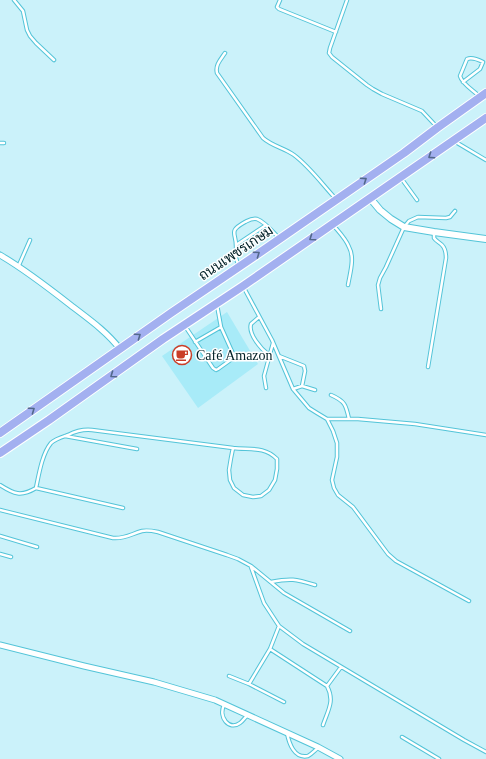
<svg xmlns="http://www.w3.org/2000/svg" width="486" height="759" viewBox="0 0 486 759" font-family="'Times New Roman',Sarabun,serif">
	<rect width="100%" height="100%" fill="#cbf2fa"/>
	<path fill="#a8ebf8" d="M227 312 258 364 198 408 162 356Z"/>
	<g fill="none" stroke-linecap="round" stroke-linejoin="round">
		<g stroke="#53c4d8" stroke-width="4.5">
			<path id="service" d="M14 0 23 11 27 30 30 36 36 43 54 60
				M280 0 277 7 279 9 336 32
				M347 0 330 48 329 53 332 57 367 85 373 89 382 94 422 111 437 127
				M225 53C221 59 215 65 217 73L263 138C272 146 284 148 294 155 310 167 322 184 336 199
				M463 82 480 69 483 62C479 60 472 57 467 59L460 76C462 84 473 90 479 96
				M454 141 486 160
				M0 143H4
				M401 178 417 200
				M334 226C339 232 346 239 349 247 355 258 350 273 348 285
				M236 245 266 225
				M19 265 30 240
				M239 266C235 258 236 256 236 248 237 233 227 232 245 222 249 220 252 218 257 219 265 222 272 231 278 237
				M244 288 272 340 293 389 309 408 317 413 327 419H358L415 424 486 435
				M381 309 378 285 380 278 386 267 404 227 409 221 418 217 446 218 450 217 455 211
				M259 317 251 324C248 334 261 349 269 355
				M185 326 213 368 216 370 218 369 232 359 234 356 221 327 217 305
				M195 342 221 327
				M279 356 304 366 305 371 302 386
				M428 367 446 258C446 253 445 248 442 245 439 242 436 241 434 238V233
				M266 388 264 376 273 343
				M293 389 302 386 315 390
				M331 395C345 401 346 405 349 419
				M327 419 333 431 337 443V457L332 480 334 488 338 495 353 507 388 554 396 561 469 601
				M65 436 137 449
				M0 485C14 494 21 497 36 488L123 508
				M36 488C39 474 42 454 51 443 55 439 62 437 68 435 76 431 83 429 92 430L233 448C250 450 264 446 277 459V469L275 480 269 490 261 496 253 497 243 495 234 488 230 480 229 470 231 458 233 448
				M0 510 113 538C125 539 131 534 142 531 147 530 153 531 158 532L227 555 238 559 251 566 284 593 350 631
				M0 536 37 547
				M0 554 11 557
				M251 567 264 603 279 626 303 644 464 740 486 752
				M271 582C291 578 295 579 315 585
				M279 626 270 649 249 684 284 702
				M270 649 327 686 341 667
				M229 676 249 684
				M224 705C218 717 229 731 240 723 243 721 245 717 248 715
				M323 725C328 710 335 701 327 686
				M287 733C289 743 294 759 308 756 312 754 315 750 318 748
				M402 737 439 759"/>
		</g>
		<g stroke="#53c4d8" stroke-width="7">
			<path id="minor" d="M0 255C26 270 50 289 73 307 90 320 107 332 120 349
				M0 645 84 666 154 682 215 700 318 747 340 759"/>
		</g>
		<g stroke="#53c4d8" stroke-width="8">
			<path id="tertiary" d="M370 198 380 210 391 219 404 227 434 232 486 239"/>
		</g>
		<g stroke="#fff" stroke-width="10">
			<path id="primary" d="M0 433 171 313 252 258 404 153 437 128 486 93
				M0 453 49 420 163 339 243 286 486 118"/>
		</g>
		<use href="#service" stroke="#fff" stroke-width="2.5"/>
		<use href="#minor" stroke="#fff" stroke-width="5"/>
		<use href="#tertiary" stroke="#fff" stroke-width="6"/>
		<use href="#primary" stroke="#a3b0f0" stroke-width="8"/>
	</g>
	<defs><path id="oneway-chevron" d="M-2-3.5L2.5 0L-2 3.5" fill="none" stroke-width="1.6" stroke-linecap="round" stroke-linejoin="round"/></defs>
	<g stroke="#52688b">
		<use href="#oneway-chevron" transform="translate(431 156) rotate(146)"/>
		<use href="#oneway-chevron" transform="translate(364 180) rotate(-34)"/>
		<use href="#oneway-chevron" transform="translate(312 238) rotate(145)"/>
		<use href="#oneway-chevron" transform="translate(257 254) rotate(-35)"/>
		<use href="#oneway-chevron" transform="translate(138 336) rotate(-35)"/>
		<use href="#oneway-chevron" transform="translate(113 375) rotate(145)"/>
		<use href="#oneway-chevron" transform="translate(32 410) rotate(-35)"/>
	</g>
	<defs>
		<g id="cafe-ring" transform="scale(1)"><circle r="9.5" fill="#fff" stroke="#ca3e28" stroke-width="1.5"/><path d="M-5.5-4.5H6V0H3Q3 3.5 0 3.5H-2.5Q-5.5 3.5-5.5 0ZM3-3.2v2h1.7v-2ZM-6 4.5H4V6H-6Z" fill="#ca3e28"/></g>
	</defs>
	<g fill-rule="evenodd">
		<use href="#cafe-ring" x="182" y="355"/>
	</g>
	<g text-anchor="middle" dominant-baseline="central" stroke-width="3" stroke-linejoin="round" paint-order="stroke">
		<g font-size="14" fill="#002026" stroke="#fff">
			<text transform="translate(236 253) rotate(-34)">ถนนเพชรเกษม</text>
		</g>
		<g font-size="14" fill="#002026" stroke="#fff" text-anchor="start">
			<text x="196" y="355">Café Amazon</text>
		</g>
	</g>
</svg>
